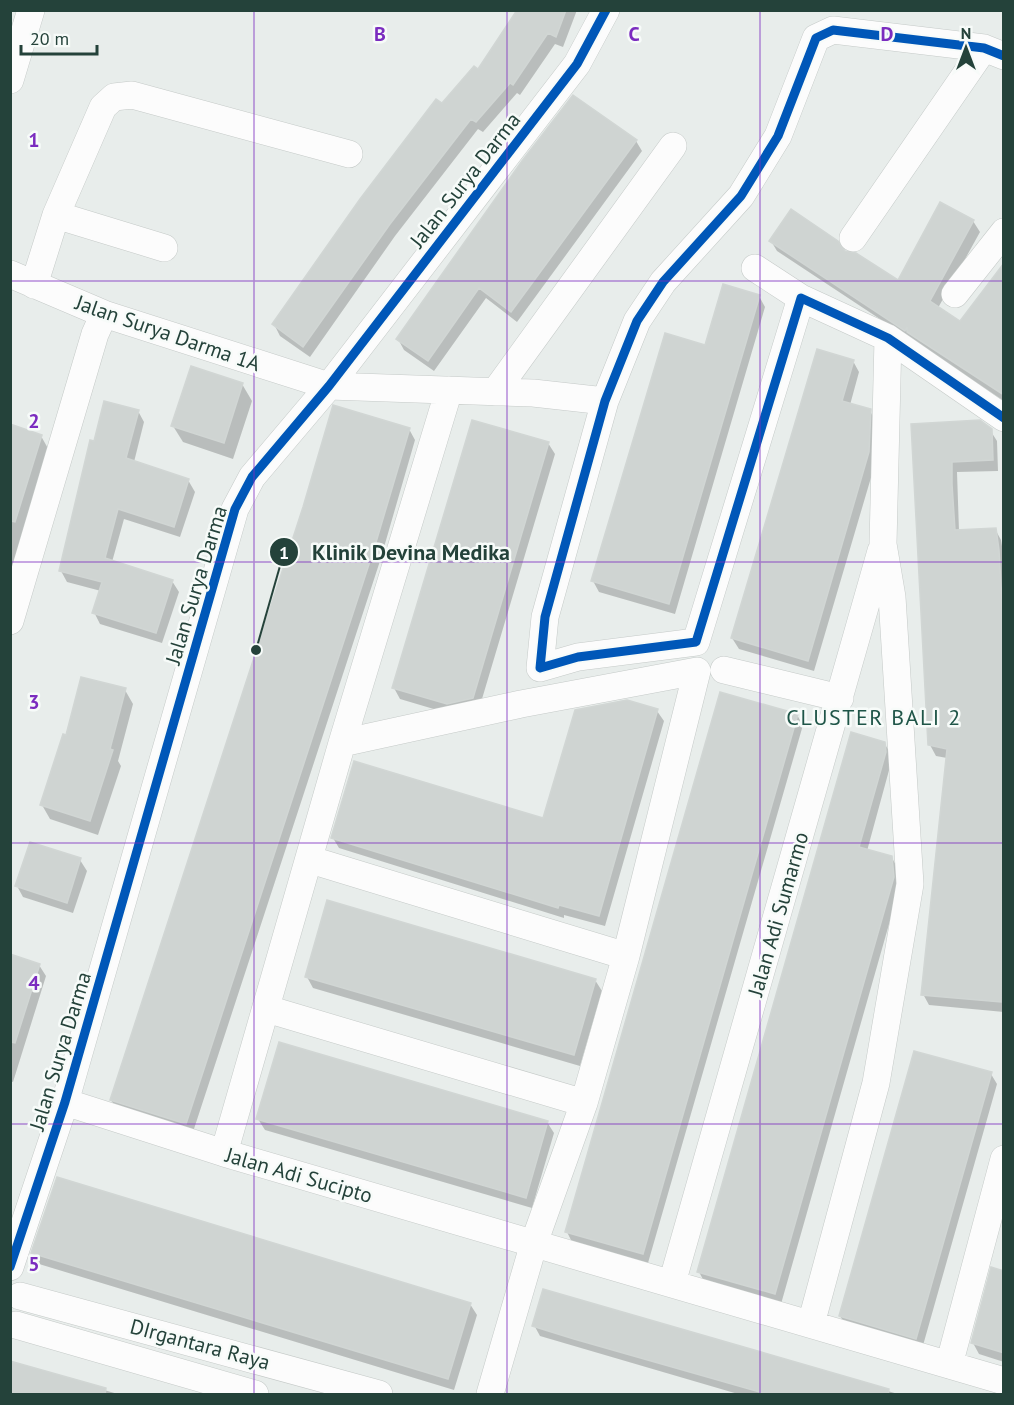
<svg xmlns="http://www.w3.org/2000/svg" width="1014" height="1405" viewBox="0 0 1014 1405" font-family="'PT Sans',sans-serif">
	<rect width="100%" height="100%" fill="#e8edeb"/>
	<path fill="#0003" d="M527 10H577L563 47 555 44 520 95 517 93 483 132 478 129 395 236 310 357 280 336 274 324 443 105 478 71Z
		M636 141 642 151 517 322 486 298 434 371 404 350 398 339Z
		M973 221 980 232 938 308 960 323 1004 265V401L777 251 771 241 844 253 899 283Z
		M759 296 765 307 675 614 599 592 593 581 706 347Z
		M853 361 859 372 850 405 870 411 876 422 875 464 814 671 739 649 732 638Z
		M242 384 252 401 233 459 183 442 173 426Z
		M138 411 144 422 134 462 188 480 195 492 180 537 124 519 112 562 172 581 179 592 162 643 100 624 94 612 101 591 67 582 61 571 95 443Z
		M913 425 990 430 997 441 998 471 957 472 959 531 995 529 1001 540 1004 558V1012L929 1005 923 994 947 758 936 756 930 745Z
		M10 428 41 436 50 452 10 588Z
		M409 429 415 440 380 561 192 1135 118 1111 111 1100 305 508Z
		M548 443 555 454 479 709 454 715 400 699 394 688Z
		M125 690 133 704 118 761 121 766 98 835 50 819 42 805 67 736Z
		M657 711 664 721 605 926 564 915V918L339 848 333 838 544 820Z
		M797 715 803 725 648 1263 572 1242 567 1232Z
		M884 743 891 754V763L867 851 892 858 898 869 899 889 781 1304 705 1283 699 1272Z
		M80 860 87 871 73 913 23 897 17 886Z
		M10 956 39 965 46 976 13 1082 10 1081Z
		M307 977 595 980 602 991 580 1066 313 988Z
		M991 1074 997 1084 922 1349 847 1327 840 1316Z
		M258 1119 547 1122 554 1133 532 1208 265 1130Z
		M33 1253 470 1304 477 1315 454 1390 39 1264Z
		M1004 1272V1362L979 1354 973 1343Z
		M544 1290 898 1394H738L540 1336 534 1325Z
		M10 1363 118 1394H10Z"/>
	<path fill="#cfd4d2" stroke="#d1d6d4" stroke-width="1.5" d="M517 10H566L556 37 548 33 513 85 510 83 476 122 471 119 454 141 390 224 303 347 272 324 360 199 436 99 442 103 474 66 478 69Z
		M573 95 637 140 511 312 479 288 428 361 396 339 522 161Z
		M940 202 974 220 930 301 960 321 1004 263V395L907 332V327L905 331 769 241 791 209 838 241 845 251 856 253 898 280Z
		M723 284 760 295 669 604 591 581 665 333 705 345Z
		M817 349 854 360 842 401 871 409 869 452 808 661 731 638Z
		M191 366 243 383 224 443 171 426Z
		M104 401 139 410 126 458 189 479 174 527 118 509 105 558 173 580 156 633 92 613 102 582 59 571 90 440 94 441Z
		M333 405 410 428 374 549 186 1124 110 1100 303 507Z
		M472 420 549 442 473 698 447 704 392 688Z
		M980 420 992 429 993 460 952 462V484L955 530 996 528 999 550 1004 637 1001 1002 921 995 947 749 928 745 911 424Z
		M10 424 42 435 15 522 10 521Z
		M81 677 126 688 110 749 113 750 90 821 40 805 63 734 66 735Z
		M720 692 798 714 643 1254 565 1232Z
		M627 700 658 709 599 916 559 905 558 908 331 838 354 761 543 818 575 710Z
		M851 732 885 742 886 752 859 847 892 856 894 877 775 1294 697 1272Z
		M30 842 81 858 67 903 15 886Z
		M327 900 596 979 574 1055 305 977Z
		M10 954 40 964 15 1043 10 1042Z
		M279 1042 548 1121 526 1198 256 1119Z
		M914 1051 992 1072 916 1339 839 1316Z
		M57 1177 471 1303 448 1379 31 1253Z
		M991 1267 1004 1271V1353L971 1343Z
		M543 1289 889 1389 888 1395H770L574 1339 532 1326Z
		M10 1361 106 1388 105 1395H10Z"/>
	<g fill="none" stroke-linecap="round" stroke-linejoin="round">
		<g stroke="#c5cac8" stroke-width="28">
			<path id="minor" d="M1004 56 984 48 833 30 816 38 778 136 741 196 663 282 637 321 605 401 545 617 540 668 578 657 696 642 801 298 888 338 1004 418
				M10 80 31 10
				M56 215 164 248
				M853 238 984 48
				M755 268 801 298
				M10 274 104 314 329 386 533 393 605 401
				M34 285 56 215 103 107 114 97 132 95 349 154
				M955 294 1004 232
				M495 392 673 146
				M10 621 95 334 104 314
				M724 670 840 698
				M342 743 521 704 697 671 626 956 584 1103 534 1243 490 1394
				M311 860 626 956
				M267 1009 584 1103
				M65 1102 224 1153 1004 1381
				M224 1153 342 743 449 390
				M10 1267 65 1102 235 509 252 477 329 386 577 64 606 10
				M672 1283 881 551
				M20 1296 379 1394
				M811 1324 876 1083 910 884 892 597 883 544 888 338
				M16 1325 255 1394
				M949 1365 1004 1159"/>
		</g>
		<use href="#minor" stroke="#fcfcfc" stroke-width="27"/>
		<g stroke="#f7fbf9" stroke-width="13">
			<path id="cycleway" d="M1004 56 984 48 833 30 816 38 778 136 741 196 663 282 637 321 605 401 545 617 540 668 578 657 696 642 801 298 888 338 1004 418
				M10 1267 65 1102 235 509 252 477 329 386 577 64 606 10"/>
		</g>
		<use href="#cycleway" stroke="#0057b8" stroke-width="9"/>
	</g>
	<path fill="none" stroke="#7b2cbf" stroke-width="1.5" stroke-opacity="0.55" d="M254 10V1394M507 10V1394M760 10V1394M10 281H1004M10 562H1004M10 843H1004M10 1124H1004"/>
	<g text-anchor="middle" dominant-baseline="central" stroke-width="5" stroke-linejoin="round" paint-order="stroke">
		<g font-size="21" fill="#24423a" stroke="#f7fbf9">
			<text transform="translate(465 180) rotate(-52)">Jalan Surya Darma</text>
			<text transform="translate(168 333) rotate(19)">Jalan Surya Darma 1A</text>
			<text transform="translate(196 585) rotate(-73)">Jalan Surya Darma</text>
			<text transform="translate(778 914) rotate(-74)">Jalan Adi Sumarmo</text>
			<text transform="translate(60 1051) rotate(-73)">Jalan Surya Darma</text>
			<text transform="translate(299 1175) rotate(16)">Jalan Adi Sucipto</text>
			<text transform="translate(200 1344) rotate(15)">DIrgantara Raya</text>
		</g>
		<g font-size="22" letter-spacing="1.5" fill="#1f5548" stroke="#f7fbf9">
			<text x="874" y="717">CLUSTER BALI 2</text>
		</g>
	</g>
	<g font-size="20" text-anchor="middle" font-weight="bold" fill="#7b2cbf" stroke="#f7fbf9" stroke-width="5" stroke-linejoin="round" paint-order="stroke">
		<text x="380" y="41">B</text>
		<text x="634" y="41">C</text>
		<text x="887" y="41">D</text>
		<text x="34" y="147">1</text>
		<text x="34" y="428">2</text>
		<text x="34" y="709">3</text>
		<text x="34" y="990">4</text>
		<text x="34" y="1271">5</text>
	</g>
	<path fill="none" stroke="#24423a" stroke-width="2" d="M256 650L284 552"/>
	<g fill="#24423a" stroke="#f7fbf9" stroke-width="2">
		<circle cx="256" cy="650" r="6"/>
		<circle cx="284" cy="552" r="15"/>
	</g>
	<g font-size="18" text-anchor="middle" font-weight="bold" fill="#fff">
		<text x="284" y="559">1</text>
	</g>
	<g font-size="22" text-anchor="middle" font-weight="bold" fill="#24423a" stroke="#f7fbf9" stroke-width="5" stroke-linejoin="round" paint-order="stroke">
		<text x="411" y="560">Klinik Devina Medika</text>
	</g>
	<rect width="1014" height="1405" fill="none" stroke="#24423a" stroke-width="24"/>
	<g transform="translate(966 48)" stroke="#f7fbf9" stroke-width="4.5" paint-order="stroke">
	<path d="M0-4.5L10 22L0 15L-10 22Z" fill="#24423a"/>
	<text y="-9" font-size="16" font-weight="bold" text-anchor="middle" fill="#24423a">N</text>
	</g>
	<path d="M21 45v9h76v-9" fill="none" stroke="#24423a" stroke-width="3"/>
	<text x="30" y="45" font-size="18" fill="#24423a" stroke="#f7fbf9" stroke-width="4.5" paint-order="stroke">20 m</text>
</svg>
